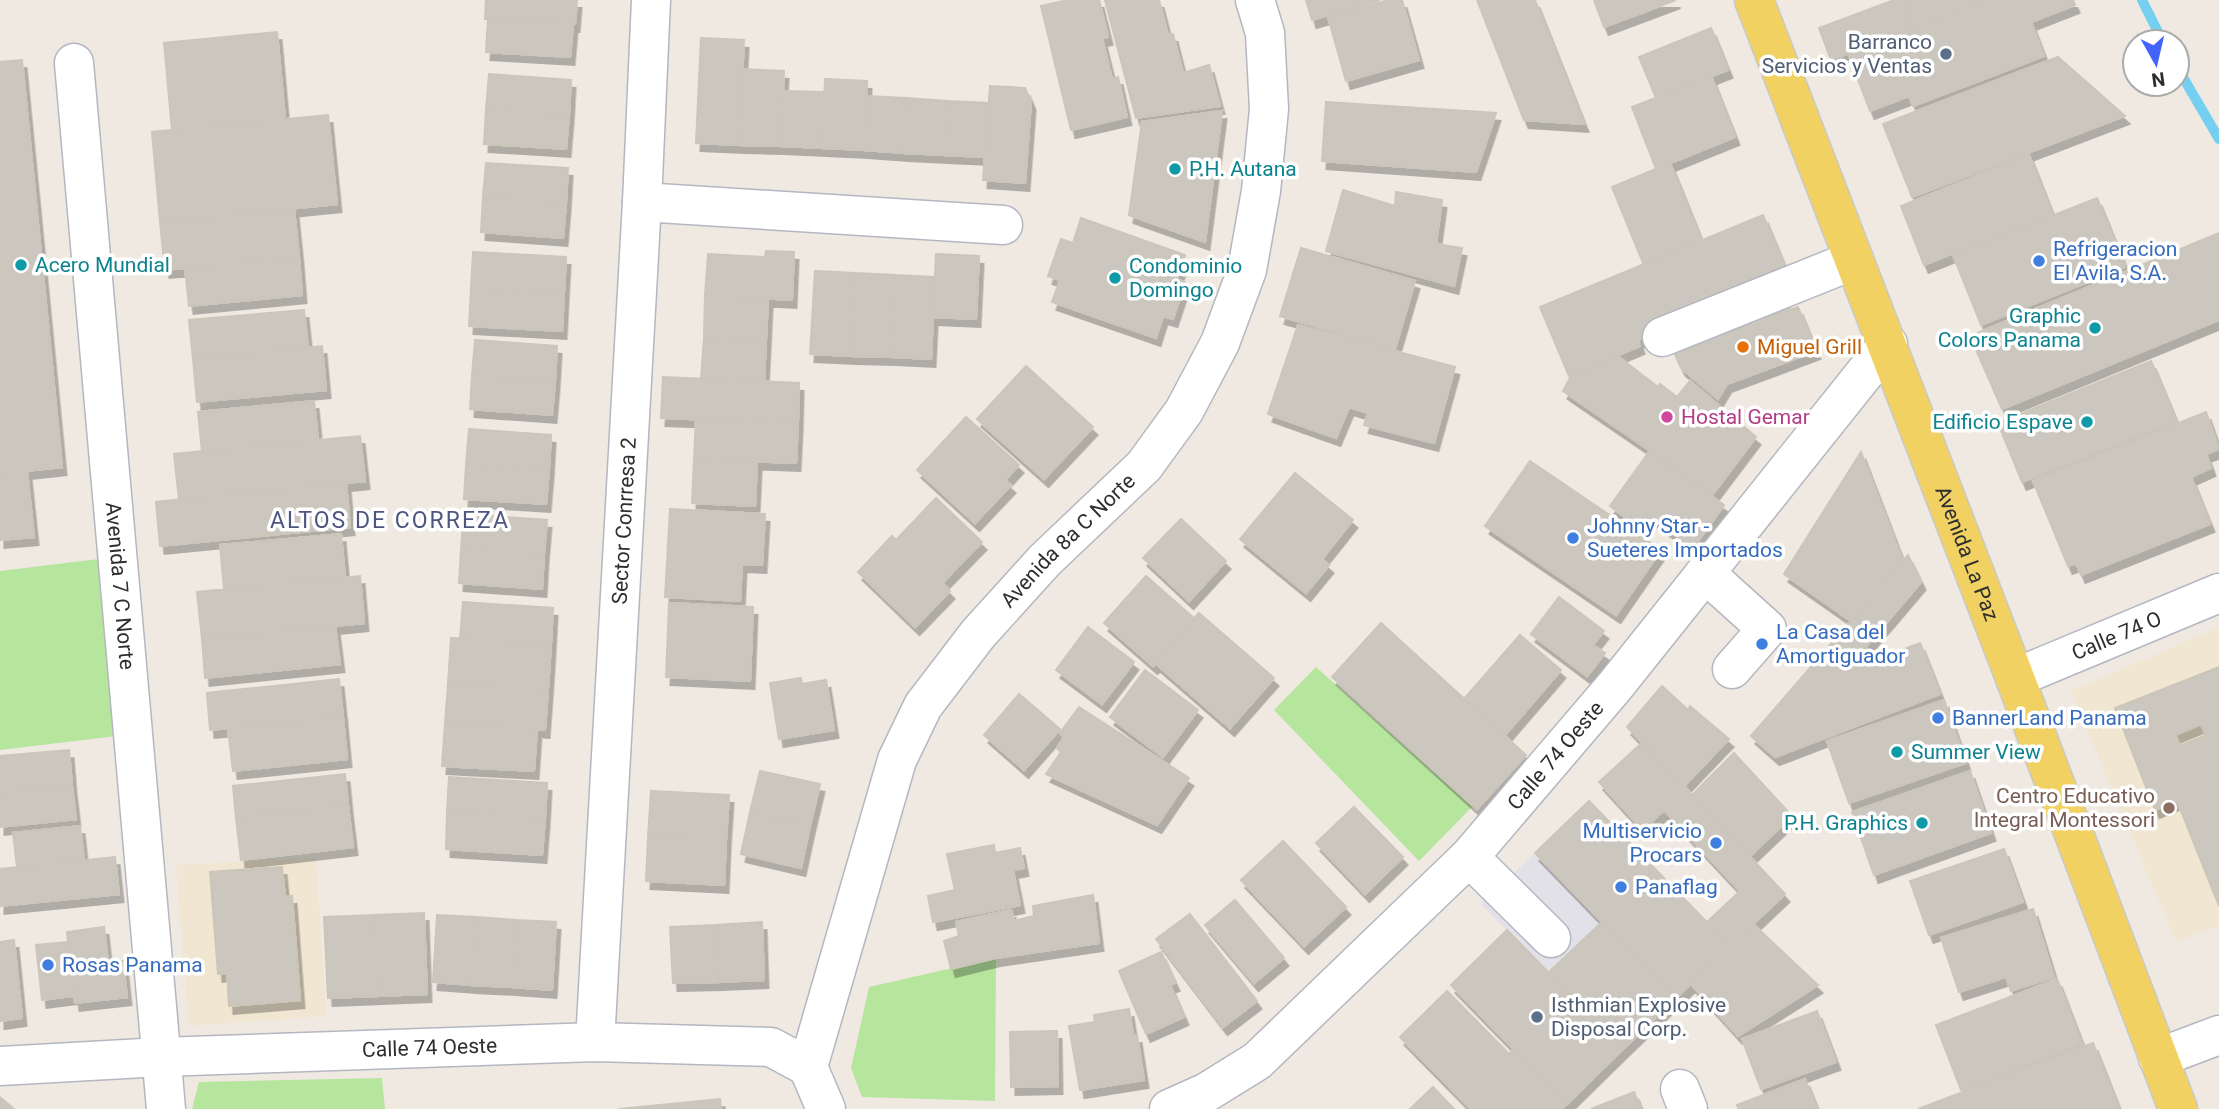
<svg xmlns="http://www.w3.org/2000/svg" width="2219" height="1109" viewBox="0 0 2219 1109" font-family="Roboto,sans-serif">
	<defs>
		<filter id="shadow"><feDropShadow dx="4.5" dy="8" stdDeviation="0" flood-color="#0004"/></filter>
	</defs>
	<rect width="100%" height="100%" fill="#efe9e1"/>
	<path fill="#e3e1e8" d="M1535 853 1676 998 1623 1049 1481 904Z"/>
	<path fill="#f0e6d1" d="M2219 627V926L2176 942 2071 691Z
		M316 858 326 1016 189 1026 176 865Z"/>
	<path fill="#b6e59e" d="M99 559 116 736 0 750V571Z
		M1316 667 1472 807 1419 861 1274 710Z
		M996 958 995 1101 862 1097 851 1068 869 987Z
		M382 1078 385 1109H192L199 1082Z"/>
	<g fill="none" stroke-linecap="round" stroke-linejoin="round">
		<path stroke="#75cff0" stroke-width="10" d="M2142 0 2163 42
			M2177 67 2219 139"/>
	</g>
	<path fill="#cbc7bf" stroke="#cbc5ba" stroke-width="2" fill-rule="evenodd" filter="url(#shadow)" d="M486 0H577L575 24 485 19Z
		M1068 0H1099L1108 37 1102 38 1112 79 1118 77 1127 117 1071 130 1041 6Z
		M1105 0H1159L1168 35 1173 34 1183 73 1209 65 1220 106 1136 118Z
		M1306 0H1380L1312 20Z
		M1389 0H1402L1419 60 1346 81 1328 17Z
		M1477 0H1535L1584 124 1524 120Z
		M1594 0H1676L1604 27Z
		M1894 0H1903L1913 28 1831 60 1819 28Z
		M1903 0H1987L1913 28Z
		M1987 0H2073L2075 5 2031 22 2044 56 1913 106 1909 96 1870 111 1848 53Z
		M488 18 573 24 570 57 486 52Z
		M1711 28 1728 70 1656 98 1639 57Z
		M277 32 285 119 172 130 164 43Z
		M701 38 744 40 739 145 696 143Z
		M2058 57 2125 116 1912 197 1883 124Z
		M22 60 62 467 0 474V62Z
		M743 69 784 71 780 146 739 145Z
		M489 74 571 80 569 115 486 109Z
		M1711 76 1735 137 1656 169 1632 107Z
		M825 79 867 81 864 150 822 148Z
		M990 86 1025 88 1031 102 1025 183 983 180Z
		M783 91 824 92 822 148 780 146Z
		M867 96 906 98 903 153 864 150Z
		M906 98 947 101 944 155 903 153Z
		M947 101 989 103 985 157 944 155Z
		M1326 102 1496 113 1476 172 1322 161Z
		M486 109 569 115 566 149 484 144Z
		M1222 111 1205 242 1129 215 1142 122Z
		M328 115 337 204 160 222 152 132Z
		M2029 155 2052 214 1924 265 1901 206Z
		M486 163 568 168 566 203 483 197Z
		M1670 163 1701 240 1643 263 1612 187Z
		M1343 190 1395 206 1396 192 1442 200 1436 244 1462 248 1454 286 1326 251Z
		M483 197 566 203 563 238 481 232Z
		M2097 198 2125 267 1981 325 1953 255Z
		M294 209 299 257 165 270 160 222Z
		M1763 215 1789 277 1638 340 1640 346 1569 376 1540 307Z
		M1081 218 1185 255 1177 279 1185 282 1173 319 1163 316 1156 338 1052 302 1060 280 1048 276 1061 239 1073 243Z
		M2219 233V320L2002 409 1970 336Z
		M1301 248 1415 281 1395 349 1280 316Z
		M766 251 794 252 792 300 705 295 708 254 765 257Z
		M473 252 566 257 564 293 471 288Z
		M936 254 979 256 976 319 933 317Z
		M299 257 302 295 189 306 185 268Z
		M815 271 855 273 851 356 810 354Z
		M855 273 896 275 892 357 851 356Z
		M896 275 935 277 931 359 892 357Z
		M471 288 564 293 562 331 469 326Z
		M705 295 768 299 766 341 704 338Z
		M1784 298 1790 310 1798 307 1816 351 1727 384 1718 399 1681 368 1670 343Z
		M304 310 308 348 193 359 189 320Z
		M1298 325 1455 367 1434 443 1364 425 1368 413 1349 407 1336 438 1268 414Z
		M704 338 766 341 764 381 701 379Z
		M475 340 557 346 555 381 472 375Z
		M322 346 326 390 197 402 193 359Z
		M1619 357 1658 387 1660 384 1677 397 1690 381 1756 437 1713 494 1563 391 1571 376Z
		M2151 361 2176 421 2022 482 1998 423Z
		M1026 366 1093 427 1044 479 977 419Z
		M472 375 555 381 552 415 470 409Z
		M663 377 799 383 798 423 661 418Z
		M314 401 318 440 202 452 198 412Z
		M2206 412 2219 449 2206 454 2211 468 2191 477 2210 524 2081 575 2076 563 2068 566 2033 481Z
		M966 417 1019 465 1005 480 1011 485 975 523 917 470Z
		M696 419 798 423 796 463 694 459Z
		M469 429 551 435 549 470 466 464Z
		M360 436 365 481 179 500 174 454Z
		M1649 452 1724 505 1693 548 1647 515 1639 527 1610 506Z
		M1861 452 1903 562 1851 621 1784 574Z
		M694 459 757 462 755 506 692 503Z
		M1530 461 1661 550 1616 615 1485 526Z
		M466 464 549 470 546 504 464 499Z
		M27 471 34 537 0 540V474Z
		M1295 473 1353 520 1322 559 1329 565 1306 593 1240 539Z
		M346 482 350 527 160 546 156 502Z
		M936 498 982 542 942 583 950 591 915 627 858 572 892 536 896 540Z
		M670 509 765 514 762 565 742 564 740 601 665 597Z
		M464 514 547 520 544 554 461 549Z
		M1181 519 1226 561 1189 601 1143 558Z
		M341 534 345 577 224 589 220 545Z
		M461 549 544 554 542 589 459 583Z
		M1908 555 1921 582 1853 662 1855 668 1920 643 1940 694 1775 757 1751 736Z
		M360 576 364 623 202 639 197 592Z
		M1146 576 1195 619 1153 666 1104 623Z
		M1559 597 1604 631 1593 645 1605 653 1587 676 1531 634Z
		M463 602 553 608 551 644 460 638Z
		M669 603 753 607 750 681 666 677Z
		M1199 613 1274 678 1230 728 1155 663Z
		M1381 623 1526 755 1477 809 1332 677Z
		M335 625 340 664 205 678 202 639Z
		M1088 627 1134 662 1102 704 1056 670Z
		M1520 635 1561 670 1505 735 1464 699Z
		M451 638 551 644 548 690 448 684Z
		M2219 667V906L2177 801 2155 810 2115 708ZM2201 724 2206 735 2180 746 2175 735Z
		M1145 670 1198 710 1163 757 1110 717Z
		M801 678 802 684 826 680 834 730 779 739 770 683Z
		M339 679 343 717 210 730 207 693Z
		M448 684 548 690 545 730 445 723Z
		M1662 686 1688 710 1690 706 1729 739 1684 786 1627 727Z
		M1019 694 1060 729 1024 770 984 735Z
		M1944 700 1966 763 1849 803 1827 741Z
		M1079 707 1189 778 1157 825 1046 774 1061 752 1057 748 1064 737 1060 733Z
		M343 717 347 759 233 771 228 729Z
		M445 723 537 729 534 771 442 766Z
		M1643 742 1785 894 1730 946 1707 922 1740 891 1664 810 1643 830 1599 782Z
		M69 750 72 786 0 793V756Z
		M1734 753 1792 816 1750 856 1692 795Z
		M760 771 820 784 810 826 750 812Z
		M1970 771 1991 833 1874 875 1852 812Z
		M345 774 348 805 236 818 233 786Z
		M449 777 547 783 545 818 447 812Z
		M72 786 76 819 0 827V793Z
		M651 791 729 795 726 841 648 837Z
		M1589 801 1730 946 1676 998 1535 853Z
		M348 805 353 847 241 860 236 818Z
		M1354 807 1403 857 1365 894 1316 843Z
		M447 812 545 818 542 855 446 849Z
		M750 812 810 826 801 868 741 854Z
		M80 826 84 861 17 867 13 833Z
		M648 837 726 841 724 885 646 881Z
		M1283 841 1346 907 1304 946 1241 880Z
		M994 845 995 853 1020 848 1024 868 1013 870 1020 905 933 922 928 896 955 890 947 854Z
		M2004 849 2023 902 1929 935 1910 881Z
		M115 857 119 894 0 906V869Z
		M282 867 285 897 292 896 300 1000 229 1006 227 973 218 974 210 872Z
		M1093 895 1099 943 996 958 951 969 944 941 959 936 956 922 1011 910 1014 921 1034 916 1033 906Z
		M1235 900 1284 958 1254 983 1205 925Z
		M2033 909 2054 977 2011 991 2006 977 1959 992 1941 938Z
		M424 913 427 994 378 996 374 915Z
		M1190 914 1257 1001 1223 1027 1156 939Z
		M374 915 378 996 328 998 324 917Z
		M437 915 476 917 471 985 433 982Z
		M476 917 516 920 512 987 471 985Z
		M516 920 556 922 552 990 512 987Z
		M762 922 764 980 719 982 716 925Z
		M1602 922 1676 998 1623 1049 1548 973Z
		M1753 924 1818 985 1738 1036 1691 984Z
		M716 925 719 982 673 983 670 927Z
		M104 927 108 963 123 961 127 997 75 1003 67 932Z
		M1507 930 1623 1049 1567 1104 1451 985Z
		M14 940 22 1018 0 1021V942Z
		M68 942 74 996 42 1000 36 945Z
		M1161 952 1175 983 1170 985 1184 1017 1146 1034 1119 971Z
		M2057 979 2082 1044 1961 1090 1936 1025Z
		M1447 991 1509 1054 1514 1049 1567 1104 1561 1109H1471L1400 1037Z
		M1129 1009 1133 1035H1137L1144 1080 1080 1090 1069 1026 1095 1022 1094 1015Z
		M1817 1011 1836 1062 1761 1089 1742 1039Z
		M1057 1031 1058 1086 1011 1087 1010 1032Z
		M2093 1043 2119 1109H1918Z
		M1805 1079 1817 1109H1739L1737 1105Z
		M1433 1087 1454 1109H1410Z
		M1634 1092 1641 1109H1591Z
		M1 1098 14 1109H0Z
		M720 1099 721 1109H619Z"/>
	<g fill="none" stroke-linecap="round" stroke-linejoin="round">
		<g stroke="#b4b7c1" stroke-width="41">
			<g id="minor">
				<path id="s1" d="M74 63 166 1109"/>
				<path d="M642 202 1003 225"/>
				<path d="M1662 337 1854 260"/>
				<path d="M1705 573 1767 629 1732 669"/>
				<path id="s2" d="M2015 678 2219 593"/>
				<path d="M1469 857 1551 938"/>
				<path id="s3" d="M595 1042 642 202 651 0"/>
				<path d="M2158 1058 2219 1035"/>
				<path id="s4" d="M0 1066 161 1057 595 1042 771 1047 808 1067 826 1109"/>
				<path id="s5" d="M808 1067 897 760 923 706 978 634 1045 560 1144 466 1184 411 1220 343 1247 270 1261 191 1269 109 1265 33 1255 0"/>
				<path d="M1680 1089 1688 1109"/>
				<path id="s6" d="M1169 1109 1207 1092 1257 1061 1469 857 1615 686 1888 344"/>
			</g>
		</g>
		<g stroke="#c9c9c9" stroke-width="41">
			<g id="major">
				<path id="s7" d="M1754 0 2015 678 2178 1109"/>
			</g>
		</g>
		<use href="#minor" stroke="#fff" stroke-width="38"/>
		<use href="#major" stroke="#f2d163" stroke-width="38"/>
	</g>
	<g fill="#5c6f8a" stroke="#fff" stroke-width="2.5">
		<circle cx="1946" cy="54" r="7"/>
		<circle cx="1537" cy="1017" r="7"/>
	</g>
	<g fill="#0f9aa8" stroke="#fff" stroke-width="2.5">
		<circle cx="1175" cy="169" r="7"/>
		<circle cx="21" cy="265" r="7"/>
		<circle cx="1115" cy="278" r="7"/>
		<circle cx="2095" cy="328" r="7"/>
		<circle cx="2087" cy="422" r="7"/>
		<circle cx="1897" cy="752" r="7"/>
		<circle cx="1922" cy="823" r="7"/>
	</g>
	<g fill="#3f7fe0" stroke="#fff" stroke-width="2.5">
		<circle cx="2039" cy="261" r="7"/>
		<circle cx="1573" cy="538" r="7"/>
		<circle cx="1762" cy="644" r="7"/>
		<circle cx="1938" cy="718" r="7"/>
		<circle cx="1716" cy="843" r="7"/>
		<circle cx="1621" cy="887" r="7"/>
		<circle cx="48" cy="965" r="7"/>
	</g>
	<circle fill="#e8710a" stroke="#fff" stroke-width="2.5" cx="1743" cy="347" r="7"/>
	<circle fill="#d1479c" stroke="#fff" stroke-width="2.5" cx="1667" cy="417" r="7"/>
	<circle fill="#8d6e63" stroke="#fff" stroke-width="2.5" cx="2169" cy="808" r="7"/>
	<g text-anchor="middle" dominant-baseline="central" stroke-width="7" stroke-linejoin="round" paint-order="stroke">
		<g font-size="21" fill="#4e5e75" stroke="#fff" text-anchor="end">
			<text x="1932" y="42">Barranco<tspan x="1932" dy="24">Servicios y Ventas</tspan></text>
			<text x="1551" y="1005" text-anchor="start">Isthmian Explosive<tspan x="1551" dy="24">Disposal Corp.</tspan></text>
		</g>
		<g font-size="21" fill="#0d838f" stroke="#fff" text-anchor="start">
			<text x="1189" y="169">P.H. Autana</text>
			<text x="35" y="265">Acero Mundial</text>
			<text x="1129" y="266">Condominio<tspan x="1129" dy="24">Domingo</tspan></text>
			<text x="2081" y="316" text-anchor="end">Graphic<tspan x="2081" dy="24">Colors Panama</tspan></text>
			<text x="2073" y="422" text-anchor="end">Edificio Espave</text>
			<text x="1911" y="752">Summer View</text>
			<text x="1908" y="823" text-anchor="end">P.H. Graphics</text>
		</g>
		<g font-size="21" fill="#366cbe" stroke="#fff" text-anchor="start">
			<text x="2053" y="249">Refrigeracion<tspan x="2053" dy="24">El Avila, S.A.</tspan></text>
			<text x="1587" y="526">Johnny Star -<tspan x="1587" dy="24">Sueteres Importados</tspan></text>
			<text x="1776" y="632">La Casa del<tspan x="1776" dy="24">Amortiguador</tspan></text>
			<text x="1952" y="718">BannerLand Panama</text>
			<text x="1702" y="831" text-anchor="end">Multiservicio<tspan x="1702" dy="24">Procars</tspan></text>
			<text x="1635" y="887">Panaflag</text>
			<text x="62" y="965">Rosas Panama</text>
		</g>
		<g font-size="21" fill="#c56008" stroke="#fff" text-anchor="start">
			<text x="1757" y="347">Miguel Grill</text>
		</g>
		<g font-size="21" fill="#b23c85" stroke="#fff" text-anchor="start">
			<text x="1681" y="417">Hostal Gemar</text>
		</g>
		<g font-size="21" fill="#2e2e2e" stroke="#fff">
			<text stroke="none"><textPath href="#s3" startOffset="522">Sector Conrresa 2</textPath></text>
			<text stroke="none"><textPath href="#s5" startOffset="600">Avenida 8a C Norte</textPath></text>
			<text stroke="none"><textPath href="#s7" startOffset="593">Avenida La Paz</textPath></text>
			<text stroke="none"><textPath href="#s1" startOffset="525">Avenida 7 C Norte</textPath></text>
			<text stroke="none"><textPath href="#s2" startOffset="110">Calle 74 O</textPath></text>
			<text stroke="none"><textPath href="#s6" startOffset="528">Calle 74 Oeste</textPath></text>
			<text stroke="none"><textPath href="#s4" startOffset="430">Calle 74 Oeste</textPath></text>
		</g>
		<g font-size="21" fill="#785e54" stroke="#fff" text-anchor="end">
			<text x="2155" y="796">Centro Educativo<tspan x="2155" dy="24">Integral Montessori</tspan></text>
		</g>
		<g font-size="23" letter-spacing="2" fill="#4d5680" stroke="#fff">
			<text x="390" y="520">ALTOS DE CORREZA</text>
		</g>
	</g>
	<g transform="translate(2156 63) rotate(172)"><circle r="33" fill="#ffffff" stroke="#ababab" stroke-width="2"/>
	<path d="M0-5L12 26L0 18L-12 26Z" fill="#4264fb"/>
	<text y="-10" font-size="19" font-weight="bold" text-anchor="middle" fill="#2e2e2e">N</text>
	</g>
</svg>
